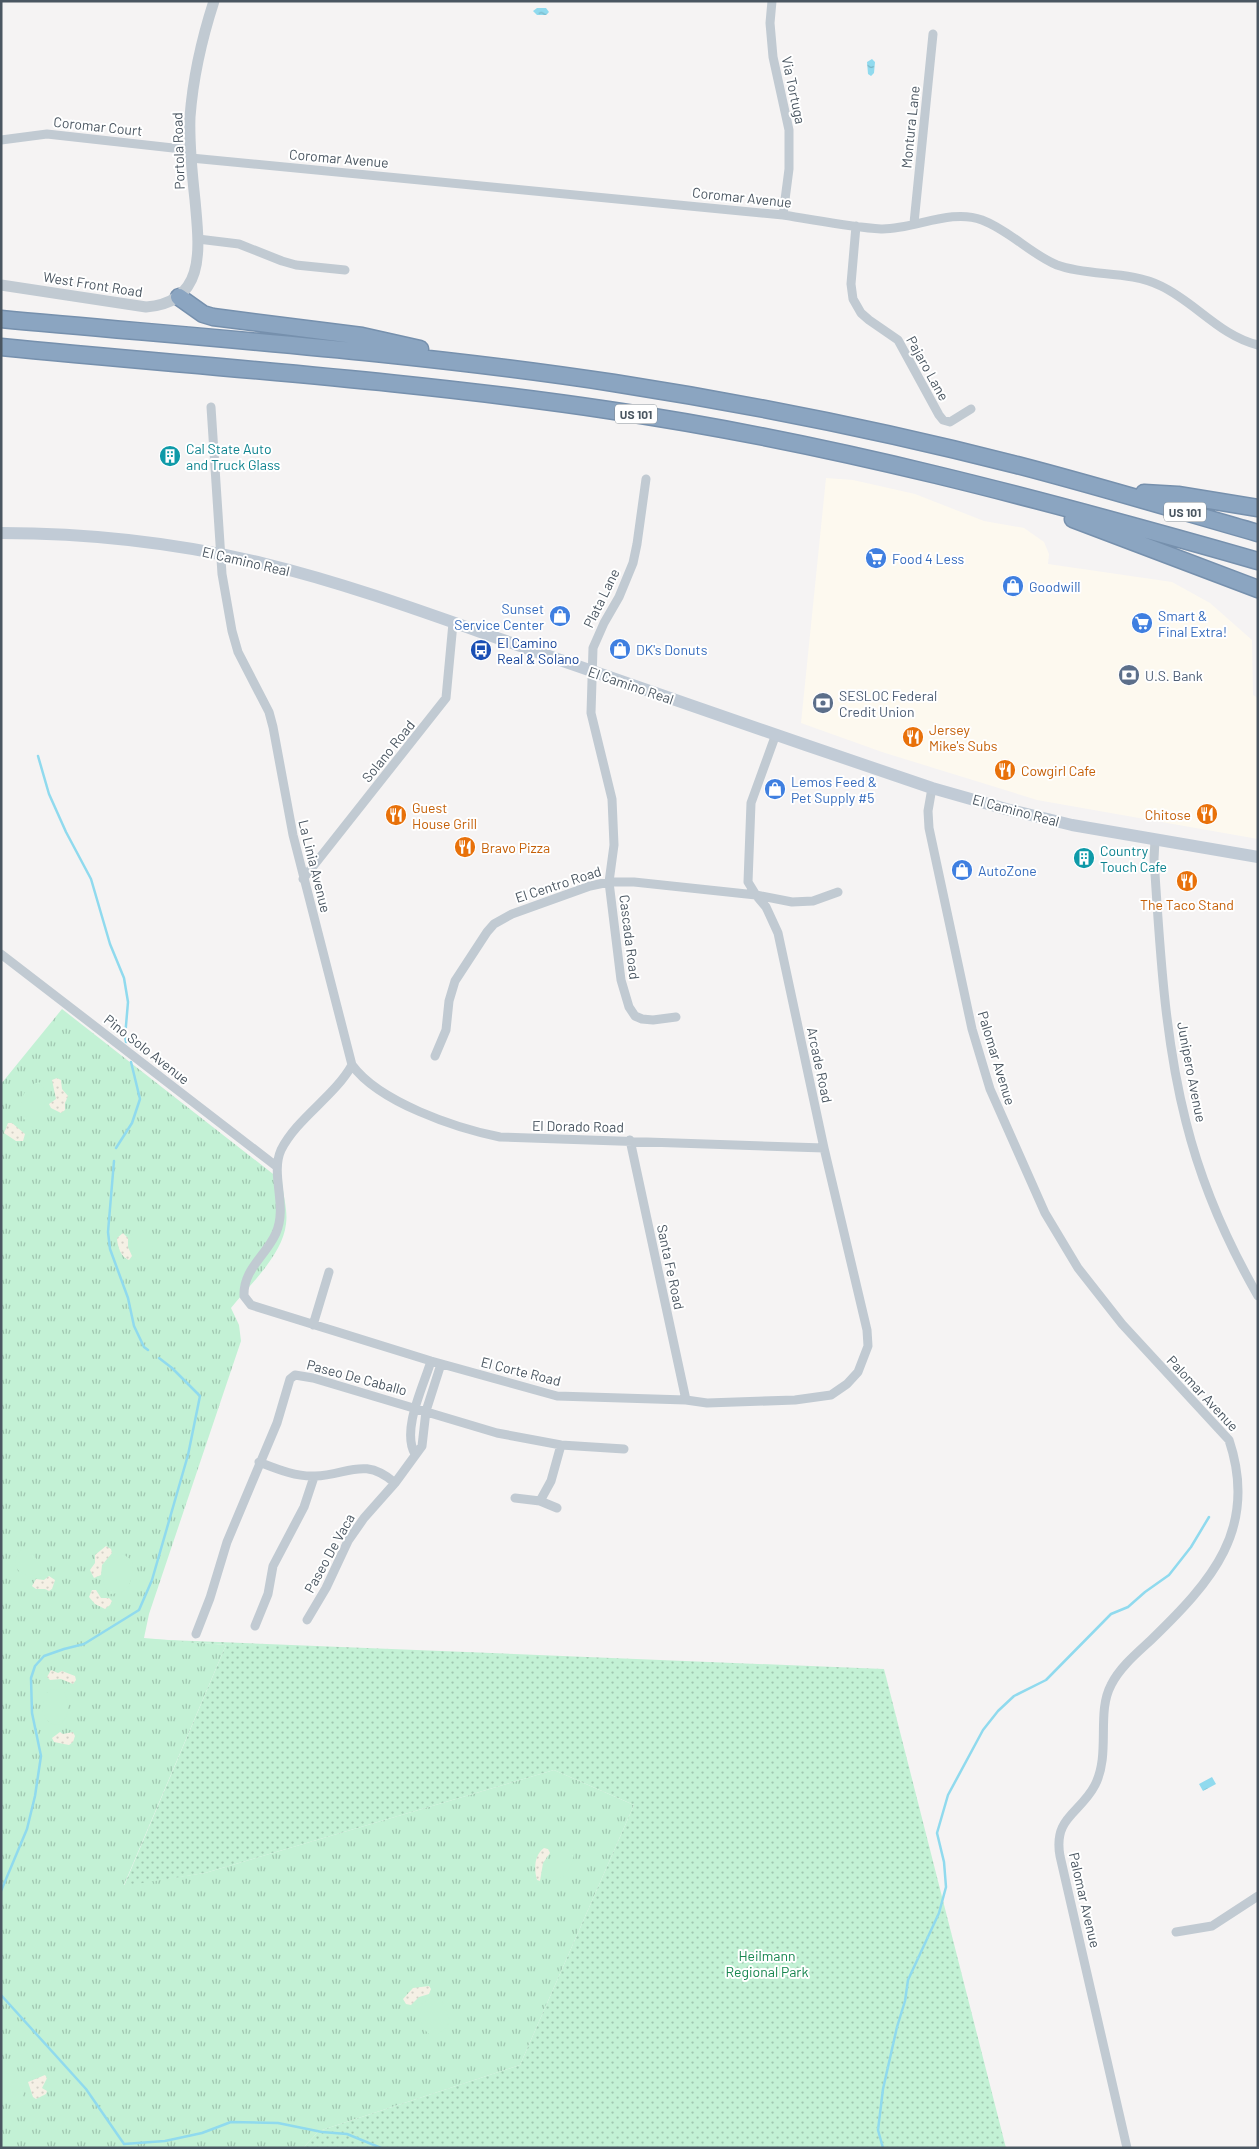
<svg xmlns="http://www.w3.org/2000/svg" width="1259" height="2149" viewBox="0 0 1259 2149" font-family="Barlow,sans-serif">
	<defs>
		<pattern id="grass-tufts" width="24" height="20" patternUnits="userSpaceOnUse" patternTransform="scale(1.25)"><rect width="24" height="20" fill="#c3f1d5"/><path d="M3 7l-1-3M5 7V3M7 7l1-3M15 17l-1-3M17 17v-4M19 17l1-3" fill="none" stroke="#a0c6b0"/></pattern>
		<pattern id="sand-dots" width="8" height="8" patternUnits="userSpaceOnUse" patternTransform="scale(1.25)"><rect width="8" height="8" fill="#f5f0e5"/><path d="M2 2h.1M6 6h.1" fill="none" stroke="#d4d0c7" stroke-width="1.8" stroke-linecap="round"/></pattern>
		<pattern id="park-dots" width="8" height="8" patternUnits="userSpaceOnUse" patternTransform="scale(1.25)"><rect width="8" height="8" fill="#c3f1d5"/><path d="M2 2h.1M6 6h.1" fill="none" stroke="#a0c6b0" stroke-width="1.8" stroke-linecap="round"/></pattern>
		<pattern id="water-ripples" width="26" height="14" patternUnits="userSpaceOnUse" patternTransform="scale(1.25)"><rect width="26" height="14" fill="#90daee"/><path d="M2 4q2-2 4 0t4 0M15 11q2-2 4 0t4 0" fill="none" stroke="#78b4c4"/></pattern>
	</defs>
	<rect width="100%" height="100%" fill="#f5f3f3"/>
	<path fill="#fdf9ef" d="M826 478 853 480 915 494 984 521 1024 528 1044 542 1049 554 1048 564 1172 582 1210 603 1252 640 1253 695 1258 698V839L1037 800 882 752 801 723Z"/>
	<path fill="url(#grass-tufts)" d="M62 1009 282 1181C283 1196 288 1210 286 1224 283 1254 249 1286 231 1308L239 1325 241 1341 149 1614 144 1638 226 1645 124 1885 205 1873 554 1770 634 1805 520 2065 319 2131 303 2148H1V1084Z"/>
	<path fill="url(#sand-dots)" d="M57 1078 61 1080 62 1089 68 1096 65 1103V1110L61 1113 51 1108 49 1104 56 1099 52 1080Z
		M8 1123H12L25 1134 23 1141H16L4 1133Z
		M123 1233 128 1238V1247L132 1256 129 1260C121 1258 117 1245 117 1238Z
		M106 1546 111 1549 112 1553 102 1565 101 1575 94 1578 90 1570 95 1563V1555Z
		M49 1576 55 1580 52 1589 49 1591 45 1589H36L32 1586 36 1579 44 1580Z
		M92 1590H96L101 1598H109L112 1601 110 1605 105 1609 95 1604 89 1597Z
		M51 1670 58 1673 62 1671 75 1676 76 1680 73 1684 61 1679 50 1680 47 1677Z
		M60 1732 63 1734 73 1732 75 1736 73 1742 69 1745 54 1742 52 1738Z
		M544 1848 548 1849 550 1853 543 1863 540 1881 537 1880C534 1869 534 1855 544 1848Z
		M429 1986 431 1989 429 1994 419 1997 411 2005 406 2004 403 1999 413 1988Z
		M45 2075 47 2078 42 2088 47 2091 46 2094 36 2099 33 2097 28 2082Z"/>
	<path fill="url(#park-dots)" d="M144 1639 884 1669 1006 2148H303L319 2131 520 2065 634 1805 554 1770 205 1873 124 1886 226 1645Z"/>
	<path fill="#c3f1d5" d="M39 1082 46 1091C46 1095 44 1100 44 1104 45 1116 51 1125 36 1129 12 1119 19 1086 39 1082Z
		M141 1226 149 1230 153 1244 152 1258 144 1263C130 1261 129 1240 134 1229Z
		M25 1548 30 1550 42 1567 41 1573C18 1584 5 1558 25 1548Z
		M120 1552 133 1561C132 1580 132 1594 109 1594 98 1581 103 1559 120 1552Z
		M52 1689 63 1690C70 1702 71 1716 59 1725 49 1725 45 1719 42 1710L45 1694Z
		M569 1847 574 1850C574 1865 566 1881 550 1880L546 1874 548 1861 562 1850Z
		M438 1997 442 2000 450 2021 446 2028 436 2035H430L424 2029 417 2010C422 2002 428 1998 438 1997Z
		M1 2073 15 2075C23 2085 28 2094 18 2104H10L1 2096Z"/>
	<path fill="url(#water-ripples)" d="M537 8H546L549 12 546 15H537L533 11Z
		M872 59 875 62 874 73 871 76 868 74 867 62Z
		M1212 1777 1216 1784 1203 1791 1199 1784Z"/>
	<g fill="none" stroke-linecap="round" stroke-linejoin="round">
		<path stroke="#90daee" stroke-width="2.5" d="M38 756 49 794 66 832 91 879 110 944 124 978 128 1002 125 1037 126 1042
			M116 1148 132 1123 140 1099 131 1062
			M114 1161 108 1232 110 1249 128 1298 134 1326 144 1347 148 1350
			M1 1891 27 1829 35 1796 41 1756 32 1713 31 1678 35 1666 44 1656 64 1649 84 1644 139 1610 152 1580 188 1455 200 1396 172 1368 159 1358
			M1 1995 86 2089 124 2144 165 2141 202 2133 231 2122 278 2123 322 2132 347 2134 381 2148
			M883 2148 878 2130 883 2089 897 2027 905 2001 908 1980 939 1913 946 1887 944 1862 937 1833 948 1795 983 1730 998 1711 1014 1696 1046 1680 1111 1614 1128 1607 1145 1592 1169 1575 1191 1547 1209 1517"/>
		<g stroke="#7690ad" stroke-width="19">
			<path id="motorway" d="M179 297 203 314 213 317 362 336 420 349
				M1 319C206 338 411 352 614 383 749 404 884 431 1017 465 1098 486 1177 510 1258 533
				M1 347C204 367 407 380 608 410 828 442 1044 500 1258 561
				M1144 493 1178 495 1258 508
				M1073 519 1258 589"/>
		</g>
		<path stroke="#c1cad2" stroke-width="9" d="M772 1 770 23 773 57 789 130V169L783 215
			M1 140 47 134 191 150
			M191 158 783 215C816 220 849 227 881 229 914 230 950 208 982 220 1009 230 1032 255 1057 265 1090 277 1128 270 1161 286 1195 302 1220 336 1258 345
			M914 223 933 34
			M856 226 851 284 853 299 861 313 869 320 898 340 939 415 943 420 950 422 971 409
			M198 239 239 244 282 261 296 265 345 270
			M211 407 222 574 232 631 238 652 269 712 273 727 293 835 352 1065C334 1097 297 1118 281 1150 270 1175 288 1205 276 1233 266 1256 243 1269 244 1296L251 1305 431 1361 557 1396 686 1400 707 1403 795 1400 831 1395 847 1384 858 1372 868 1346 867 1330 824 1148 778 933 766 907 756 895 748 882 751 803 776 734
			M646 479 637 544 633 563 619 597 604 623 593 648 591 713 612 799 614 845 609 882 621 980 629 1007 635 1016 642 1019 653 1020 676 1017
			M932 788 928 811 929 828 972 1029 990 1089 1045 1213 1078 1268 1122 1324 1229 1440C1259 1529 1211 1582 1151 1640 1137 1653 1120 1667 1111 1685 1096 1713 1111 1754 1095 1785 1080 1814 1053 1817 1060 1856L1127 2148
			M1155 840 1154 859C1160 947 1164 1036 1186 1122 1201 1182 1227 1242 1258 1296
			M303 879 446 698 453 623
			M1 954 276 1166
			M435 1056 446 1030 449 1001 455 981 487 932 494 924 512 914 590 886 609 882H634L756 895 792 902 813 901 838 892
			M352 1065C379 1102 455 1128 500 1137L824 1148
			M630 1140 686 1400
			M313 1325 329 1272
			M415 1454C401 1430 424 1385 431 1361
			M259 1462C277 1469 296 1477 315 1476 348 1475 364 1456 395 1483
			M515 1498 540 1501 557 1508
			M540 1501 551 1481 561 1445
			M307 1620 326 1588 348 1541 364 1518 395 1483 422 1446 426 1411 441 1364
			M255 1626 268 1594 273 1566 304 1507 314 1477
			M196 1634 210 1598 227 1542 277 1423 290 1379 295 1375 313 1378 497 1433 561 1445 624 1449
			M1176 1932 1212 1926 1258 1896"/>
		<path stroke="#c1cad2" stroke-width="11" d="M1 285 146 307C208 302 199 246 195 200 192 173 189 144 190 117 193 77 202 38 214 1"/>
		<path stroke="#c1cbd6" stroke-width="12" d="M1 533C89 533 177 543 262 563 357 586 448 621 540 653 671 698 801 744 932 788L1006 809 1072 825 1258 857"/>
		<use href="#motorway" stroke="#8ba5c1" stroke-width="16"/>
	</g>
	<defs>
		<g id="building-disc" transform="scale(1.125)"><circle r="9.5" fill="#0f9aa8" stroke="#fff"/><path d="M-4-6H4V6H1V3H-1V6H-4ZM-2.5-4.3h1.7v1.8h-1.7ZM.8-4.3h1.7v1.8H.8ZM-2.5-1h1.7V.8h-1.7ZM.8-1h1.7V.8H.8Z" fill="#fff"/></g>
		<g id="supermarket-disc" transform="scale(1.125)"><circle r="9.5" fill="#3f7fe0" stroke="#fff"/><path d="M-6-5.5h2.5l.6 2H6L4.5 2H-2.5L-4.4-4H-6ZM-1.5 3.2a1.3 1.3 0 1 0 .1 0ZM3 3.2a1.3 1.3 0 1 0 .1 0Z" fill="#fff"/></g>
		<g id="shop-disc" transform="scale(1.125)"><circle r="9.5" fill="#3f7fe0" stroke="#fff"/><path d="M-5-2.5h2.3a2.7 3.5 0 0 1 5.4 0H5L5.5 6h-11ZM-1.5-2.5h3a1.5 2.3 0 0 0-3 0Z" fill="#fff"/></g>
		<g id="bus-disc" transform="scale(1.125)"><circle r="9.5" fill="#1a4fb4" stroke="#fff"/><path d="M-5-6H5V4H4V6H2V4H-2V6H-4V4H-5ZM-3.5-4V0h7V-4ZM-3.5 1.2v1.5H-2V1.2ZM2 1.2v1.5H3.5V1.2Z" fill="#fff"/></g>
		<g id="bank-disc" transform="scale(1.125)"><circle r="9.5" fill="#5c6f8a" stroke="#fff"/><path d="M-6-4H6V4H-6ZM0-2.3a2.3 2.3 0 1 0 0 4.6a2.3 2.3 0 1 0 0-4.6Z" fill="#fff"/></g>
		<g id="restaurant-disc" transform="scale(1.125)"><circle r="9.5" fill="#e8710a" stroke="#fff"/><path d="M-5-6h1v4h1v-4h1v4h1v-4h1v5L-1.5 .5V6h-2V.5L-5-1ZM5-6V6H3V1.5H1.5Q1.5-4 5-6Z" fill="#fff"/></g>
	</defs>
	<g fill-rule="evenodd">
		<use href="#building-disc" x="170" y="456"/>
		<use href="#supermarket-disc" x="876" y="558"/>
		<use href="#shop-disc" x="1013" y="586"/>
		<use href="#shop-disc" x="560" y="616"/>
		<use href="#supermarket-disc" x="1142" y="623"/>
		<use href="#shop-disc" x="620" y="649"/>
		<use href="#bus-disc" x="481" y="650"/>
		<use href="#bank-disc" x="1129" y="675"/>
		<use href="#bank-disc" x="823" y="703"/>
		<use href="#restaurant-disc" x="913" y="737"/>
		<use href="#restaurant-disc" x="1005" y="770"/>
		<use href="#shop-disc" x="775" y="789"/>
		<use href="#restaurant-disc" x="1207" y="814"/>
		<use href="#restaurant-disc" x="396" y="815"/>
		<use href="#restaurant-disc" x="465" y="847"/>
		<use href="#building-disc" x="1084" y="858"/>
		<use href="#shop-disc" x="962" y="870"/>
		<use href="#restaurant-disc" x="1187" y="881"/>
	</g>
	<g text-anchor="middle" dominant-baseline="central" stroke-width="4" stroke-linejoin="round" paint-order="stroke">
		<g fill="#fff" stroke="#808990" stroke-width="1">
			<rect x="615" y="404.5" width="42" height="19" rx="4"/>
			<rect x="1164" y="502.5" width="42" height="19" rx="4"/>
		</g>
		<g font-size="12" font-weight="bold" fill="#4a5661">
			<text x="636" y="414">US 101</text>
			<text x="1185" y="512">US 101</text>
		</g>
		<g font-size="14" fill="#4a5661" stroke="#fff">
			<text transform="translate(794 90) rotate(78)">Via Tortuga</text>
			<text transform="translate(98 126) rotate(6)">Coromar Court</text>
			<text transform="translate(910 127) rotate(-84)">Montura Lane</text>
			<text transform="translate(178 151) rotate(-92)">Portola Road</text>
			<text transform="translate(339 158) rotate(5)">Coromar Avenue</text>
			<text transform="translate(742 197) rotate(6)">Coromar Avenue</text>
			<text transform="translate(93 284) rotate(9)">West Front Road</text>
			<text transform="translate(928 368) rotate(61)">Pajaro Lane</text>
			<text transform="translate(246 561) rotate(13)">El Camino Real</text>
			<text transform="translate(601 598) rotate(-64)">Plata Lane</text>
			<text transform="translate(631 685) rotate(19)">El Camino Real</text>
			<text transform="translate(388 751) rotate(-51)">Solano Road</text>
			<text transform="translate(1016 810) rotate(15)">El Camino Real</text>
			<text transform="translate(315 866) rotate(76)">La Linia Avenue</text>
			<text transform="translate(558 884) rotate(-18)">El Centro Road</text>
			<text transform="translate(630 937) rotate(83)">Cascada Road</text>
			<text transform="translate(147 1049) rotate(38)">Pino Solo Avenue</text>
			<text transform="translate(997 1058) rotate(73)">Palomar Avenue</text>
			<text transform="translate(820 1065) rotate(78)">Arcade Road</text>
			<text transform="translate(1192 1072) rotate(79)">Junipero Avenue</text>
			<text transform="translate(578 1126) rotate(1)">El Dorado Road</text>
			<text transform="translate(671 1267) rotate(78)">Santa Fe Road</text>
			<text transform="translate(521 1371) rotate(14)">El Corte Road</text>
			<text transform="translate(357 1377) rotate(15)">Paseo De Caballo</text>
			<text transform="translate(1203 1393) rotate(47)">Palomar Avenue</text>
			<text transform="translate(329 1553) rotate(-61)">Paseo De Vaca</text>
			<text transform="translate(1085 1900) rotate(77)">Palomar Avenue</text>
		</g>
		<g font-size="14" fill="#0d838f" stroke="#fff" text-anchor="start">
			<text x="186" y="448">Cal State Auto<tspan x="186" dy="16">and Truck Glass</tspan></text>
			<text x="1100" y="850">Country<tspan x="1100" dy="16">Touch Cafe</tspan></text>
		</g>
		<g font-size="14" fill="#366cbe" stroke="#fff" text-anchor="start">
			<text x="892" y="558">Food 4 Less</text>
			<text x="1029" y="586">Goodwill</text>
			<text x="544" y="608" text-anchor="end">Sunset<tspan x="544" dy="16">Service Center</tspan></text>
			<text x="1158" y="615">Smart &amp;<tspan x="1158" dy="16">Final Extra!</tspan></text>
			<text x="636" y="649">DK's Donuts</text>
			<text x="791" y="781">Lemos Feed &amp;<tspan x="791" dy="16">Pet Supply #5</tspan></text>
			<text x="978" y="870">AutoZone</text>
		</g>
		<g font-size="14" fill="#164399" stroke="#fff" text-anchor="start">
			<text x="497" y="642">El Camino<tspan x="497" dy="16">Real &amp; Solano</tspan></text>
		</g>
		<g font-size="14" fill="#4e5e75" stroke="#fff" text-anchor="start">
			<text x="1145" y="675">U.S. Bank</text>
			<text x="839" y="695">SESLOC Federal<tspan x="839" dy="16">Credit Union</tspan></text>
		</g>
		<g font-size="14" fill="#c56008" stroke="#fff" text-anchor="start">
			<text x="929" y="729">Jersey<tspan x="929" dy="16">Mike's Subs</tspan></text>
			<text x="1021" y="770">Cowgirl Cafe</text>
			<text x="412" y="807">Guest<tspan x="412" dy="16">House Grill</tspan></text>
			<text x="1191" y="814" text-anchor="end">Chitose</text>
			<text x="481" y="847">Bravo Pizza</text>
			<text x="1187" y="904" text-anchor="middle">The Taco Stand</text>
		</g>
		<g font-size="14" fill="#17864f" stroke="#fff">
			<text x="767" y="1955">Heilmann<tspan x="767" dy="16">Regional Park</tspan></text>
		</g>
	</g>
	<rect width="1259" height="2149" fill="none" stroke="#4a5661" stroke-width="5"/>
</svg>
